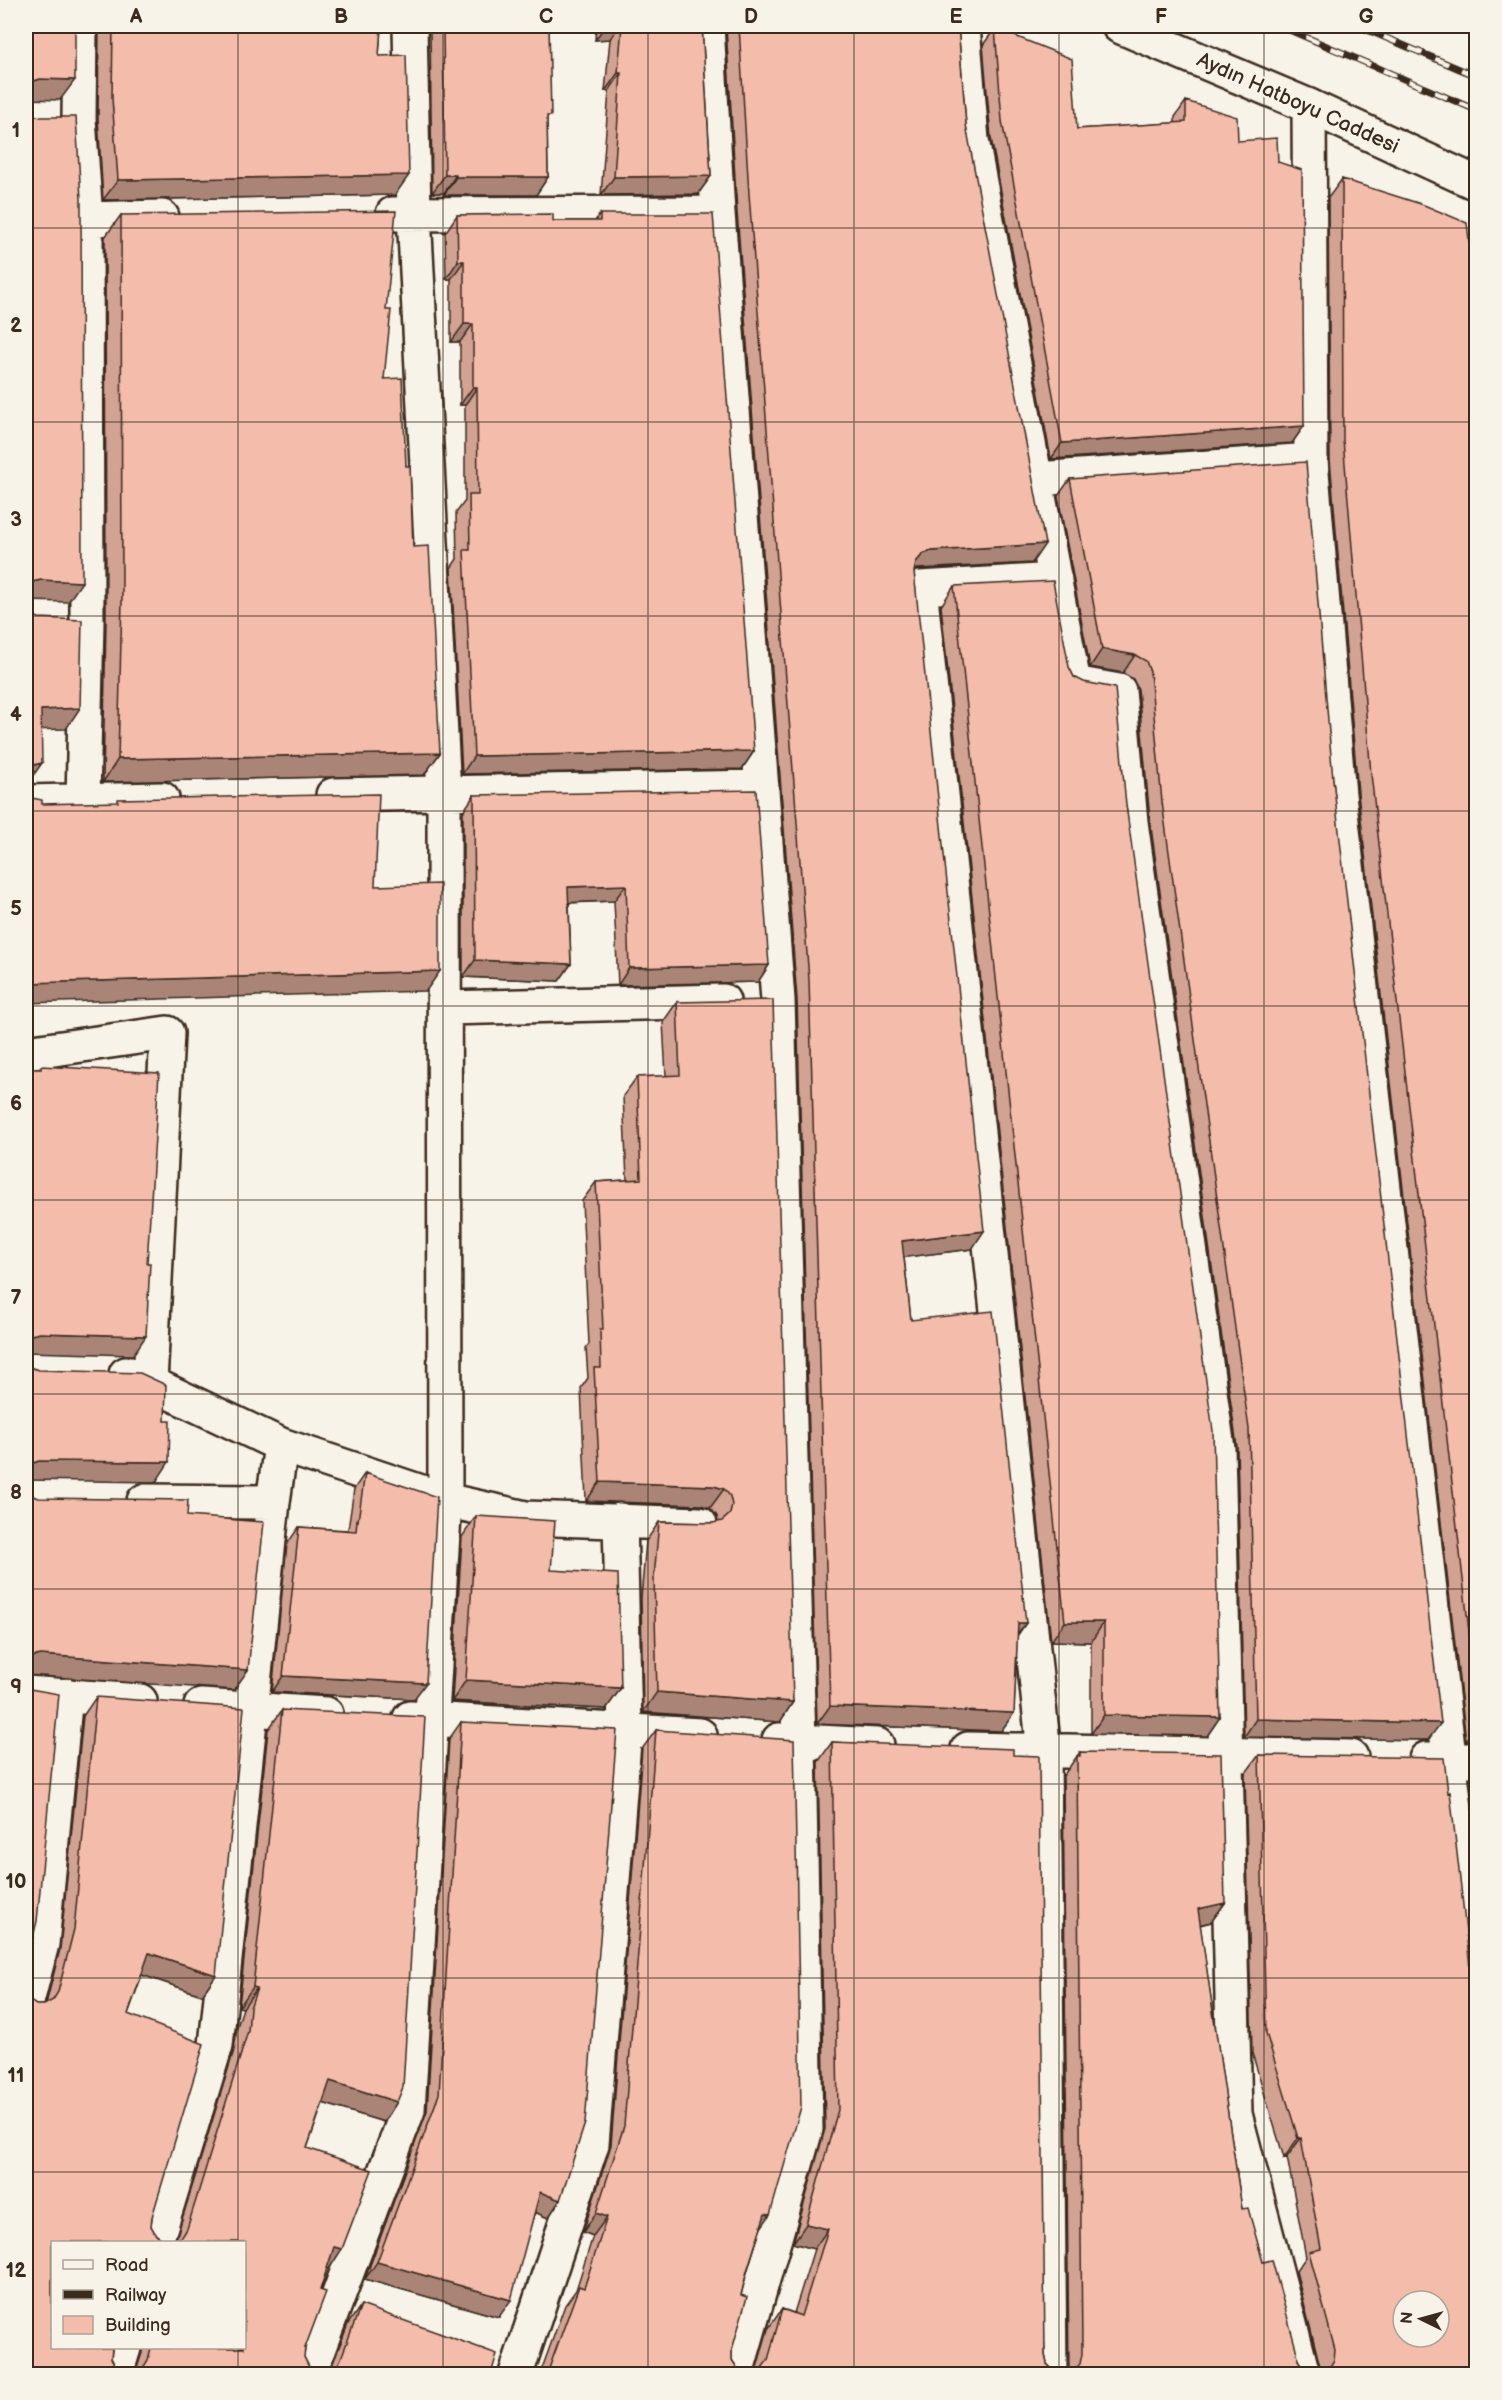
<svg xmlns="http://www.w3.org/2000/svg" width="1502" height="2400" viewBox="0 0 1502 2400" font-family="'Balsamiq Sans',sans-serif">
	<rect width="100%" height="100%" fill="#f7f3e8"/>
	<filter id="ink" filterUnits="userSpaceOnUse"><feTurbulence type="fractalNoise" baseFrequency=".0167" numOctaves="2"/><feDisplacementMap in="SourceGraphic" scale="12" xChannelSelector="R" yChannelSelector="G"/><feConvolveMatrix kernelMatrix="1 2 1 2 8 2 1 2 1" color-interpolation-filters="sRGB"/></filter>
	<g filter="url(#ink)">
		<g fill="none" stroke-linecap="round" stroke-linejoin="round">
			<g stroke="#3b2a1e" stroke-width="38">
				<path id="minor" d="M80 26 79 119 86 219 87 622 83 800
					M707 26 718 213 778 1000 799 1742 806 2129 736 2374
					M963 26 972 140 1074 683 1119 691 1131 822 1218 1449 1235 2114 1303 2374
					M1309 106 1311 460 1339 795 1476 1992
					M393 214 718 213
					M86 219 162 217
					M1036 479 1311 460
					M333 795 762 787
					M26 802 162 799
					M445 1008 723 1001
					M26 1053 167 1033 150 1383
					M126 1374H131L281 1445 445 1500 526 1518 700 1524
					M144 1501 273 1502
					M26 1693 140 1701
					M201 1706 326 1714
					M410 1718 700 1735
					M779 1740 877 1745
					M968 1749 1351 1757
					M1426 1759 1476 1760
					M26 2006 42 1944 66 1695
					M156 2242 216 2045 273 1502 281 1445
					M116 2374 124 2348
					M309 2374 408 2110 445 1500 444 793 414 214 410 26
					M516 2374 592 2144 625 1729 620 1520
					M1050 2374 1044 1752 920 588 1055 580"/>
			</g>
			<g stroke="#3b2a1e" stroke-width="38">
				<path id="secondary" d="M1119 26 1309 106 1476 183"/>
			</g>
			<use href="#minor" stroke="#f7f3e8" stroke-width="33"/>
			<use href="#secondary" stroke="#f7f3e8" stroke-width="33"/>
			<g stroke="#3b2a1e" stroke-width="7">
				<path id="rail" d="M1280 26 1476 110
					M1358 26 1476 76"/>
			</g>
			<use href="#rail" stroke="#f7f3e8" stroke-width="4.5" stroke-dasharray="14" stroke-linecap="butt"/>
		</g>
		<path fill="#d2a293" stroke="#3b2a1e" stroke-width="1.5" fill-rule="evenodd" d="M99 26H381L379 56 395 195 103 200 98 118Z
			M430 26H549L547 121 548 177 536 195H444V193H432Z
			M596 26H702L711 176 698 194 601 195 609 91H605L610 39 595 40Z
			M726 26H958L966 125 1032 563 918 569 914 571 972 1249 904 1257 911 1320 1026 1623 1017 1636 1014 1713 1001 1731 817 1724 797 999 737 212Z
			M995 28 1077 129 1175 123V117L1186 101 1238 141 1304 426 1292 443 1051 459 991 138 983 45Z
			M1342 179 1473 272H1476V1741H1466L1358 793 1330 459 1328 198Z
			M600 214 754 751 742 769 462 774 451 568 457 559 456 513 465 501V405H460V342H451V279H446L445 233 457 215 553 221H595Z
			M121 215 386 310 384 379 406 466 413 547 440 753 424 775 103 782 106 622 105 237Z
			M1070 479 1333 779 1428 1740 1244 1737 1237 1447 1150 820 1138 689 1133 679 1123 673 1090 667 1058 496Z
			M954 586 1069 667 1074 677 1126 805 1220 1717 1207 1736 1091 1734V1642L1051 1641 941 606Z
			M474 795 769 965 758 982 618 985 614 901 569 903 571 964 559 981 463 977V812Z
			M677 1002 793 1702 780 1722 643 1712 641 1598 646 1541 659 1522 713 1523 718 1522 717 1516 710 1508 701 1505 586 1501 581 1388 588 1378 586 1348 589 1344 582 1201 596 1182 627 1180 623 1096 637 1077 666 1076 663 1022Z
			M365 1473 414 1699 272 1692 287 1544 299 1527 348 1530 354 1489Z
			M476 1516 551 1570 621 1688 606 1709 452 1701 462 1537Z
			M96 1697 216 1975 202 1995 142 1975 128 2014 152 2217 151 2226 156 2235 164 2240 173 2241 176 2239 234 2050 237 2027 243 2008 239 2007 268 1730 282 1710 397 2102 384 2122 323 2103 307 2148 329 2269 327 2268 320 2290 305 2348 304 2357 309 2367 317 2372 326 2373 330 2371 348 2324 361 2305 491 2374H26V1999L36 2005H44L46 2004 60 1949 83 1716ZM52 2242 244 2348H142V2353L136 2371 134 2373H125L116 2367 111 2358 112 2350Z
			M461 1722 560 2200 548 2218 535 2212 499 2317 365 2279 427 2111 449 1739Z
			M656 1730 761 2228 747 2271 741 2295 732 2350V2360L737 2368 744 2372 754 2373 756 2371 768 2329 782 2309 794 2313 814 2249 793 2243 825 2129 818 1762 832 1742 1013 1755 1045 2355 1047 2364 1054 2371 1063 2373 1069 2372 1063 1776 1080 1752 1225 1903 1211 1922 1200 1925 1242 2209 1263 2262 1299 2360 1304 2368 1311 2372 1321 2373V2370L1296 2271 1306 2257 1287 2157 1284 2158 1252 2053 1245 1774 1259 1755 1471 1975 1475 1984 1476 2374H540L565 2305 576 2290 593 2236 583 2232 611 2145 642 1749Z
			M1476 1804V1831L1474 1808Z"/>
		<path fill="#ab8478" stroke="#3b2a1e" stroke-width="1.5" d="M605 26H619L610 39 595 40Z
			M618 73H621L609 91H605Z
			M40 79 75 80 60 100 26 99V87L31 82Z
			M409 175 395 195 103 200 118 180Z
			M445 175H456L444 193H432Z
			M711 176 698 194 601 195 614 177Z
			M456 177H548L536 195H444Z
			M458 261H464L451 279H446Z
			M464 324H473L460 342H451Z
			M473 387H477L465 405H460Z
			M1304 426 1292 443 1051 459 1062 443Z
			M1045 544 1032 563 918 569 910 572 916 562 923 554 931 551Z
			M41 580 82 582 68 602 26 601V588L32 582Z
			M1102 649 1135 655 1123 673 1090 667Z
			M80 708 66 729 27 730 41 710Z
			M754 751 742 769 462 774 474 756Z
			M440 753 424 775 103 782 118 759Z
			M42 763 28 783 26 784V771L30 766Z
			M626 885 614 901 557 903 568 887Z
			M475 960 571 964 559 981 463 977Z
			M769 965 758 982 618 985 629 968Z
			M440 971 426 991 26 1003V983Z
			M984 1231 972 1249 890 1259 902 1241Z
			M40 1333 146 1336 133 1355 26 1352V1340L31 1335Z
			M39 1461 169 1462 156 1482 26 1480V1468L30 1464Z
			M600 1482 714 1486 724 1489 710 1508 701 1505 586 1501Z
			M1065 1622H1104L1091 1642 1051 1641Z
			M1018 1623H1026L1013 1641Z
			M41 1655 248 1670 234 1690 26 1675V1662L31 1657Z
			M283 1676 426 1683 414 1699 272 1692Z
			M466 1680 621 1688 606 1709 452 1701Z
			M657 1692 793 1702 780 1722 643 1712Z
			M830 1706 1014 1713 1001 1731 817 1724Z
			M1104 1715 1220 1717 1207 1736 1091 1734Z
			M1256 1719 1441 1723 1428 1740 1244 1737Z
			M1476 1726V1741H1466Z
			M1225 1903 1211 1922 1184 1928 1198 1909Z
			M149 1953 216 1975 202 1995 136 1973Z
			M253 1987 257 1988 243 2008 239 2007Z
			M330 2081 397 2102 384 2122 316 2101Z
			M1298 2138H1301L1287 2157 1284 2158Z
			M540 2192 560 2200 548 2218 528 2209Z
			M596 2213 607 2217 593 2236 583 2232Z
			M765 2214 770 2215 756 2235Z
			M806 2224 828 2229 814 2249 793 2243Z
			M334 2247 342 2249 329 2269 320 2266Z
			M377 2262 511 2300 499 2317 365 2279Z
			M1471 2358H1476V2374H1460Z"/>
		<path fill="#f4bcab" stroke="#3b2a1e" stroke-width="1.5" fill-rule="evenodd" d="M26 26H75V80L40 79 31 82 26 87Z
			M113 26H381L379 56 406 55 409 175 118 180 112 98Z
			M443 26H549L551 116H547L548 177H456V175H445Z
			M622 26H702L711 176 614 177 621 73H618Z
			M739 26H958L966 125 1045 544 931 551 923 554 916 562 914 572 984 1231 902 1241 911 1320 993 1311 1026 1623H1018L1014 1713 830 1706 809 980 749 194Z
			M995 28 1072 59 1077 129 1186 122V101L1237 117 1238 141 1277 138 1278 162 1302 170 1304 426 1062 443 1002 121Z
			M26 108 31 114 40 117H76L81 199 82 582 41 580 32 582 26 588Z
			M1342 179 1424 205 1467 223 1473 272H1476V1693L1371 774 1343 440Z
			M396 211 386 310H391L384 379 402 378 406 466H410L413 547 429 546 440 753 118 759 122 600 121 215Z
			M553 214V221H600V214H713L754 751 474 756 464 550H470L469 495H478L477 387H473V324H464V261H458L457 215Z
			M1306 462 1333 779 1441 1723 1256 1719 1249 1429 1162 802 1150 672 1146 661 1135 655 1102 649 1070 479Z
			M1053 581 1069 667 1074 677 1084 682 1115 688 1126 805 1213 1431 1220 1717 1104 1715V1622H1065L954 586Z
			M26 609 31 615 39 618 82 620 80 708 41 710 42 763 30 766 26 771Z
			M756 790 769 965 629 968 626 885 568 887 571 964 475 960 474 795Z
			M26 793 32 798 42 800V804L118 802V799L379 794 375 886 440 884V971L26 983Z
			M773 1000 793 1702 657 1692 654 1578 659 1522 713 1523 722 1521 730 1514 732 1505 730 1496 724 1489 714 1486 600 1482 594 1368H601L600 1329H603L596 1182 641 1179 637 1077 680 1075 677 1002Z
			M41 1066 159 1073 147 1263H150L146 1336 40 1333 31 1335 26 1340V1069H41Z
			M26 1363 29 1367 39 1370 140 1373 166 1385 165 1421H170L169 1462 39 1461 30 1464 26 1468Z
			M365 1473 437 1497 426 1683 283 1676 299 1527 356 1531 357 1520 358 1521Z
			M26 1491 30 1495 39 1498 188 1500 187 1516 264 1522 248 1670 41 1655 31 1657 26 1662Z
			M476 1516 555 1521 551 1570 618 1574 621 1688 466 1680Z
			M26 1685 30 1689 59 1694 37 1921 26 1966Z
			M96 1697 244 1708 216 1975 149 1953 128 2014 204 2044 152 2217 151 2226 156 2235 164 2240 173 2241 182 2237 187 2229 248 2031 250 2008 257 1988 253 1987 282 1710 425 1717 403 2087 397 2102 330 2081 307 2148 372 2170 342 2249 334 2247 320 2290 326 2292 305 2348 304 2357 309 2367 317 2372 326 2373 335 2369 340 2361 361 2305 497 2354 491 2374H26V1998L36 2005H44L53 2000 58 1992 74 1929ZM52 2242H244V2348H151L148 2360 143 2368 134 2373H125L116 2367 111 2358 112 2348H52Z
			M461 1722 617 1730 585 2123 560 2200 540 2192 511 2300 377 2262 439 2094Z
			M656 1730 794 1740 801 2107 770 2215 765 2214 747 2271 741 2295 747 2297 732 2350V2360L737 2368 744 2372 754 2373 762 2368 768 2360 782 2309 801 2316 828 2229 806 2224 838 2110 832 1742 1013 1749V1755L1039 1756 1045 2355 1047 2364 1054 2371 1063 2373 1073 2371 1080 2364 1082 2354 1077 1756H1080V1752L1221 1754 1225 1903 1198 1909 1242 2209 1248 2208 1263 2262 1272 2260 1299 2360 1304 2368 1311 2372 1321 2373 1329 2368 1334 2360 1335 2350 1309 2252 1321 2249 1301 2138H1298L1266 2033 1259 1755 1444 1758 1448 1793 1450 1792 1471 1975 1475 1984 1476 1985V2358H1471L1474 2374H547L579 2286 584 2288 607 2217 596 2213 624 2126ZM1403 2301H1439V2337H1403Z"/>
	</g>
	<path fill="none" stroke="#3b2a1e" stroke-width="1.5" stroke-opacity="0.55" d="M238 26V2242M443 26V2374M648 26V2374M854 26V2374M1059 26V2374M1264 26V2374M26 228H1476M26 422H1476M26 616H1476M26 811H1476M26 1006H1476M26 1200H1476M26 1394H1476M26 1589H1476M26 1784H1476M26 1978H1476M26 2172H1476M238 2348V2374"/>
	<g text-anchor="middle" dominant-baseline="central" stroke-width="4.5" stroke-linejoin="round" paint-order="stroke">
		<g font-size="21" fill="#3b2a1e" stroke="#f7f3e8">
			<text transform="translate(1298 103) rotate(24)">Aydın Hatboyu Caddesi</text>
		</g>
	</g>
	<rect width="1502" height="2400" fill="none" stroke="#f7f3e8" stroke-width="66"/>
	<rect x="51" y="2241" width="195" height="108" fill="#f7f3e8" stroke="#aca397" stroke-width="1.5"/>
	<rect x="63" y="2260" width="30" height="9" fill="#f7f3e8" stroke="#aca397" stroke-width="1.5"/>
	<text x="105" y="2271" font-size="18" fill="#3b2a1e">Road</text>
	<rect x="63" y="2290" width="30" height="9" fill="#3b2a1e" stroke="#aca397" stroke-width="1.5"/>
	<text x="105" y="2301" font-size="18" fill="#3b2a1e">Railway</text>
	<rect x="63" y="2316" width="30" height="18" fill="#f4bcab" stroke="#aca397" stroke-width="1.5"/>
	<text x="105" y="2331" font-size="18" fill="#3b2a1e">Building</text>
	<g transform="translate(1421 2319) rotate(275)"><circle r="28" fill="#f7f3e8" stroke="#aca397" stroke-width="1.5"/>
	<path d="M0-4.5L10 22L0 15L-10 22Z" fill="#3b2a1e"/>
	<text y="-9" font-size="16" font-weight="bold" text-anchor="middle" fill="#3b2a1e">N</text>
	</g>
	<rect x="33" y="33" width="1436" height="2334" fill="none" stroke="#3b2a1e" stroke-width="2"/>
	<g font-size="20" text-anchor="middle" font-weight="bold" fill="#3b2a1e">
		<text x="136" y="23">A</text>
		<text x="341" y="23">B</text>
		<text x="546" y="23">C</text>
		<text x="751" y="23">D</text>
		<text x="956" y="23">E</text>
		<text x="1161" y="23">F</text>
		<text x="1366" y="23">G</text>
		<text x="16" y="137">1</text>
		<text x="16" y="332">2</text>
		<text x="16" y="526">3</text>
		<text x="16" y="721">4</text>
		<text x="16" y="915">5</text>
		<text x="16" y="1110">6</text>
		<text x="16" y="1304">7</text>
		<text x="16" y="1499">8</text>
		<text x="16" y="1693">9</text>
		<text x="16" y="1888">10</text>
		<text x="16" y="2082">11</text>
		<text x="16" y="2277">12</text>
	</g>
</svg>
